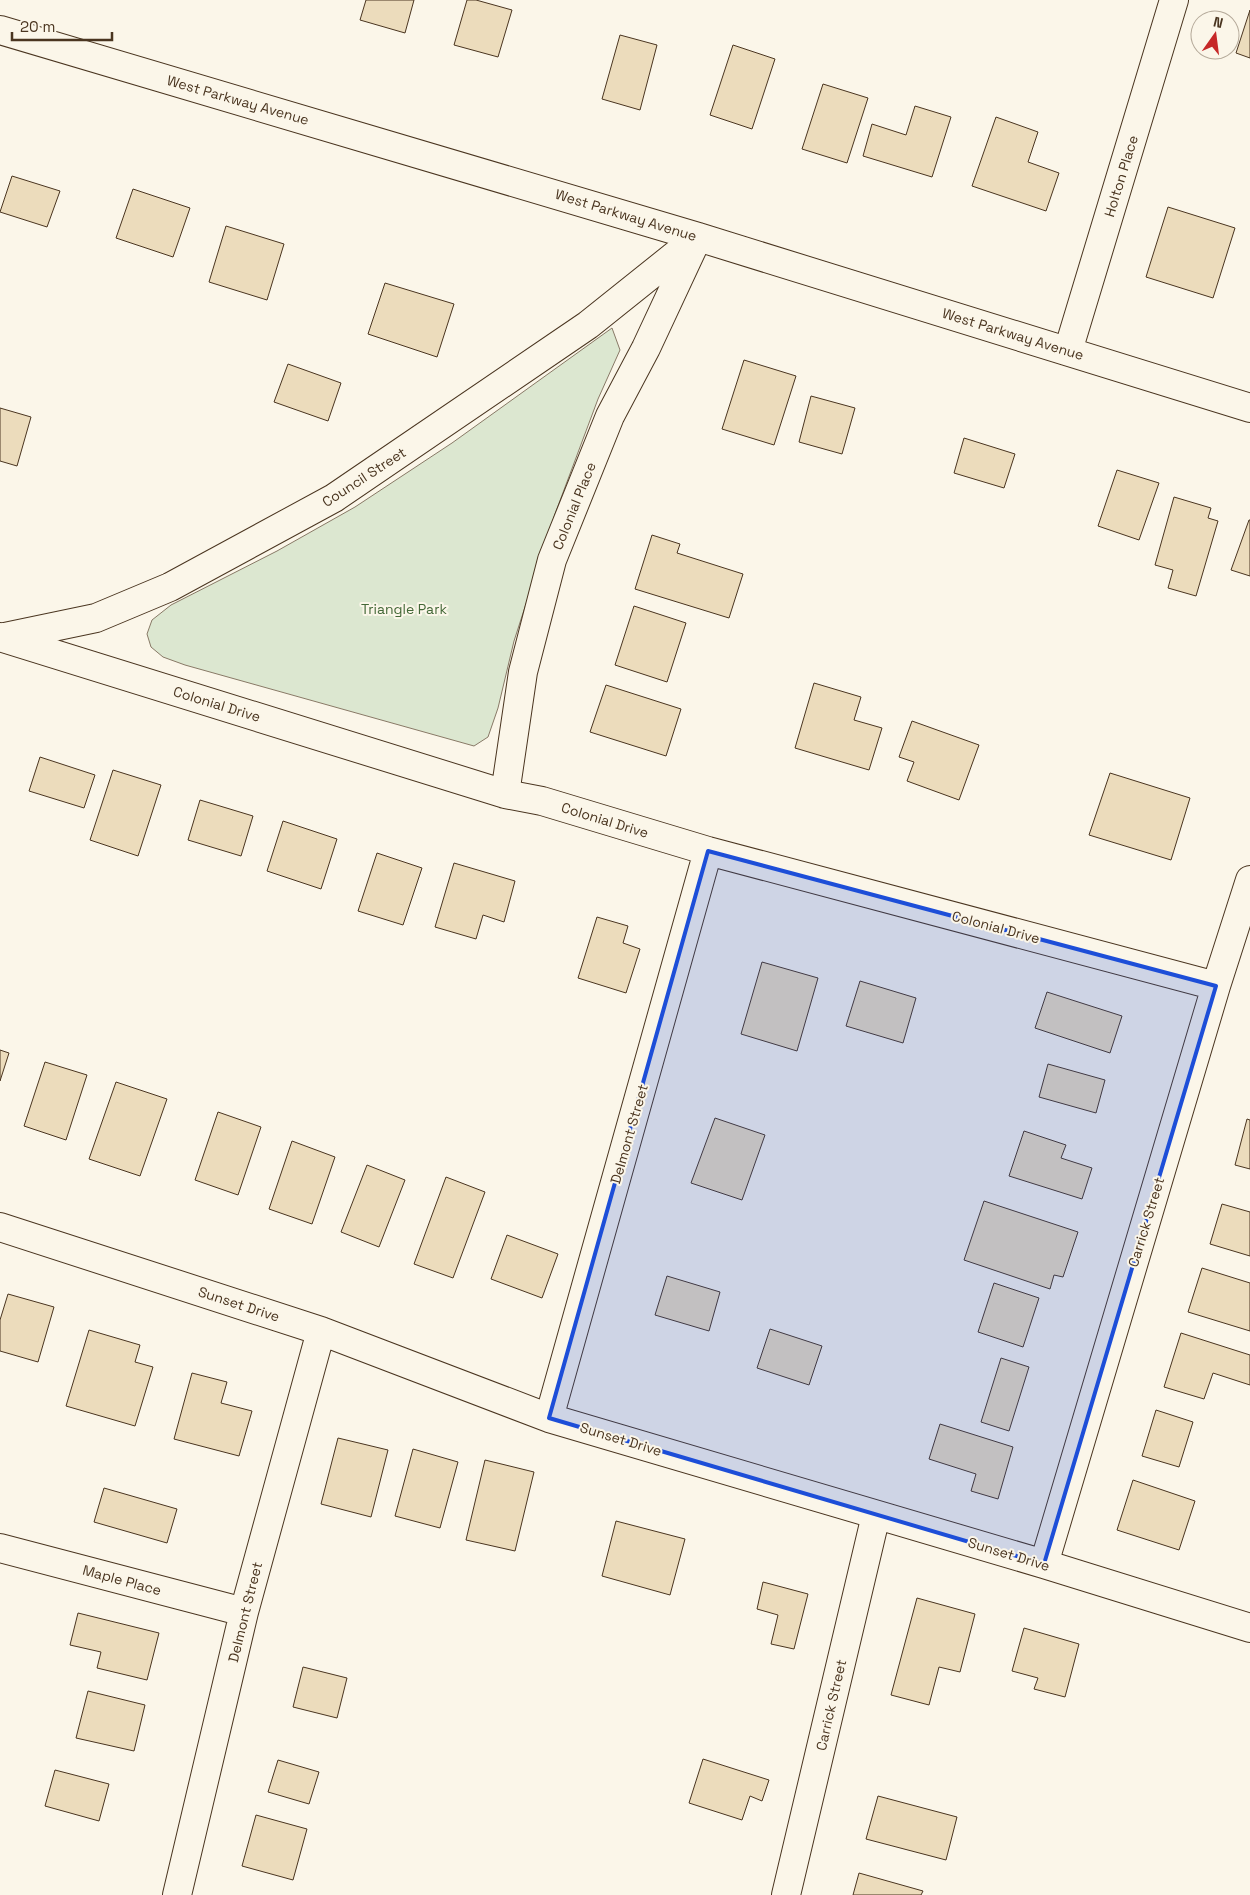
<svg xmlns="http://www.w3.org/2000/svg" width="1250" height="1895" viewBox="0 0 1250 1895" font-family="'Space Grotesk',sans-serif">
	<rect width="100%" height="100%" fill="#fbf6e9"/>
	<path fill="#dce7d0" stroke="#887966" d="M612 328 620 350 598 399 555 514 514 641 498 708 488 737 474 746 185 665 163 657 151 647 147 634 152 620 171 605 277 551 355 507 452 443Z"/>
	<path fill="#ecdcbc" stroke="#4a3520" d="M366 0H414L405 33 360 20Z
		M467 0H476L512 10 498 57 454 45Z
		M1250 10V58L1236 53Z
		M620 35 657 45 640 110 602 99Z
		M733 45 775 59 752 129 710 115Z
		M823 84 868 98 847 163 802 149Z
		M915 106 951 117 932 177 863 156 872 124 906 135Z
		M996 117 1038 132 1028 162 1059 173 1046 211 972 186Z
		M12 176 60 191 47 227 0 212Z
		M133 189 190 208 173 257 116 238Z
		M1168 207 1235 228 1213 298 1146 277Z
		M226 226 284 244 267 300 209 282Z
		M385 283 454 304 437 357 368 334Z
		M744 360 796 376 774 445 722 429Z
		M288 364 341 383 328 421 274 402Z
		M811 396 855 408 842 454 799 442Z
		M0 408 31 417 17 466 0 461Z
		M964 438 1015 454 1004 488 954 473Z
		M1117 470 1159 483 1139 540 1098 526Z
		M1174 497 1211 508 1208 518 1218 521 1196 596 1168 588 1173 570 1155 565Z
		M1249 520H1250V576L1231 570Z
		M652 535 680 544 677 553 743 574 729 618 635 589Z
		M634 606 686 623 667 682 615 665Z
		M814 683 861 697 854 720 882 728 869 770 795 748Z
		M606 685 681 709 666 756 590 732Z
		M912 721 979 745 959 800 907 781 914 762 899 757Z
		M40 757 95 775 84 808 29 791Z
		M113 770 161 785 138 856 90 840Z
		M1110 773 1190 798 1171 860 1089 835Z
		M200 800 253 816 241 856 188 840Z
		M283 821 337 839 321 889 267 871Z
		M377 853 422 868 403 925 358 911Z
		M454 863 515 881 504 922 483 915 476 939 435 927Z
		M597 917 628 926 623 943 640 949 626 993 578 978Z
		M762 962 818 978 797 1051 741 1034Z
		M860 981 916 998 903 1043 846 1026Z
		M1047 992 1122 1016 1110 1053 1035 1028Z
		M0 1050 9 1053 0 1081Z
		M45 1062 87 1075 66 1140 24 1126Z
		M1048 1064 1105 1080 1096 1113 1039 1097Z
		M116 1082 167 1099 140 1176 89 1159Z
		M218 1112 261 1127 238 1195 195 1180Z
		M715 1118 765 1135 742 1200 691 1183Z
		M1247 1119 1250 1120V1169L1235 1165Z
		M1024 1131 1066 1145 1061 1158 1092 1168 1082 1199 1009 1176Z
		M292 1141 335 1157 312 1224 269 1209Z
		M367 1165 405 1180 379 1247 341 1232Z
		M446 1177 485 1192 453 1278 414 1264Z
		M984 1201 1078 1232 1063 1277 1054 1275 1050 1289 964 1260Z
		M1222 1204 1250 1212V1256L1210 1244Z
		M507 1235 558 1254 542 1298 491 1279Z
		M1202 1268 1250 1283V1331L1188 1312Z
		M667 1276 720 1292 709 1331 655 1315Z
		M994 1283 1039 1298 1023 1347 978 1332Z
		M8 1294 54 1307 38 1362 0 1351V1320Z
		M770 1329 822 1346 809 1385 757 1368Z
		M89 1330 140 1345 135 1362 153 1367 135 1426 66 1406Z
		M1181 1333 1250 1355V1385L1213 1373 1204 1399 1164 1387Z
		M1001 1358 1029 1367 1009 1431 981 1422Z
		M192 1373 227 1382 221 1403 252 1411 239 1456 174 1439Z
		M1156 1410 1193 1422 1179 1467 1142 1456Z
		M940 1424 1013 1447 998 1499 971 1491 976 1474 929 1459Z
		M338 1438 388 1450 371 1517 321 1504Z
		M413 1449 458 1462 440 1528 395 1516Z
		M485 1460 534 1472 515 1551 466 1540Z
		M1133 1480 1195 1501 1179 1550 1117 1530Z
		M104 1488 177 1509 167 1543 94 1522Z
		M616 1521 685 1539 670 1595 602 1576Z
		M763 1582 808 1594 794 1649 771 1644 778 1615 757 1609Z
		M917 1598 975 1614 960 1672 939 1667 929 1705 891 1695Z
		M78 1613 159 1633 147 1680 97 1668 101 1652 70 1645Z
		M1024 1628 1079 1644 1065 1697 1034 1689 1038 1678 1012 1671Z
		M303 1667 347 1678 337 1718 293 1707Z
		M88 1691 145 1705 134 1751 76 1738Z
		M703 1759 769 1780 762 1801 750 1796 742 1820 689 1803Z
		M278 1760 319 1772 309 1804 268 1792Z
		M55 1770 109 1784 99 1821 45 1806Z
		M878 1796 957 1817 946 1860 866 1839Z
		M256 1815 307 1829 293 1880 242 1866Z
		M859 1873 923 1891 921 1895H853Z"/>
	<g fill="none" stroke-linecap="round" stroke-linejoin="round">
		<g stroke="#4a3520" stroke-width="30">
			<path id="street" d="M0 30 698 237 1250 408
				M1068 351 1174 0
				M0 637 505 794 542 801 708 851 1216 986
				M5 637 96 618 170 587 334 498 588 325 698 237
				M505 794 523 672 552 560 610 416 646 348 695 243
				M0 1227 321 1331 549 1418 1044 1564 1250 1628
				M549 1418 708 851
				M0 1548 244 1612
				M1044 1564 1216 986 1250 880
				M177 1895 244 1612 321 1331
				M786 1895 876 1515"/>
		</g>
		<use href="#street" stroke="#fbf6e9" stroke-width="28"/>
	</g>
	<path fill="#1d4ed8" fill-opacity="0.2" stroke="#1d4ed8" stroke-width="4" stroke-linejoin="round" d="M708 851 1216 986 1044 1564 549 1418Z"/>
	<g text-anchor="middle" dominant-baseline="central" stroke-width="4" stroke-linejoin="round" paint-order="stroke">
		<g font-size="14" fill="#4a3520" stroke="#fbf6e9">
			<text transform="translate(238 100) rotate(16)">West Parkway Avenue</text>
			<text transform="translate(1121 176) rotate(-73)">Holton Place</text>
			<text transform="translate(626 215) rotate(17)">West Parkway Avenue</text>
			<text transform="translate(1013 334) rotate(17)">West Parkway Avenue</text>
			<text transform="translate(364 477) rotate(-33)">Council Street</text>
			<text transform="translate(574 506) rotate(-68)">Colonial Place</text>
			<text transform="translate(217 704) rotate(17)">Colonial Drive</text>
			<text transform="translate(605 820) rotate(17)">Colonial Drive</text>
			<text transform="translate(996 927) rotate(15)">Colonial Drive</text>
			<text transform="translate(629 1134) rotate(-74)">Delmont Street</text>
			<text transform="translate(1146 1222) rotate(-73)">Carrick Street</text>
			<text transform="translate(239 1304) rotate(18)">Sunset Drive</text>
			<text transform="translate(621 1439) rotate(17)">Sunset Drive</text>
			<text transform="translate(1009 1554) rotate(17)">Sunset Drive</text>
			<text transform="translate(122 1580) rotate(15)">Maple Place</text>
			<text transform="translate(245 1612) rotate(-76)">Delmont Street</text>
			<text transform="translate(831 1705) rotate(-77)">Carrick Street</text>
		</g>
		<g font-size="14" fill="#436837" stroke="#fbf6e9">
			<text x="404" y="609">Triangle Park</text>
		</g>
	</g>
	<g transform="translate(1215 35) rotate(14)"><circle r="24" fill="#fbf6e9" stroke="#b4a999"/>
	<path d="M0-4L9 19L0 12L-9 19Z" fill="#c62828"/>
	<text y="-8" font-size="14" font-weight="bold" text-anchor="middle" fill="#4a3520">N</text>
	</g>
	<path d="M12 32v8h100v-8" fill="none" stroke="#4a3520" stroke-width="2.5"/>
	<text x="20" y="32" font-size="15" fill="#4a3520" stroke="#fbf6e9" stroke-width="4" paint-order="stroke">20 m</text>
</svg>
